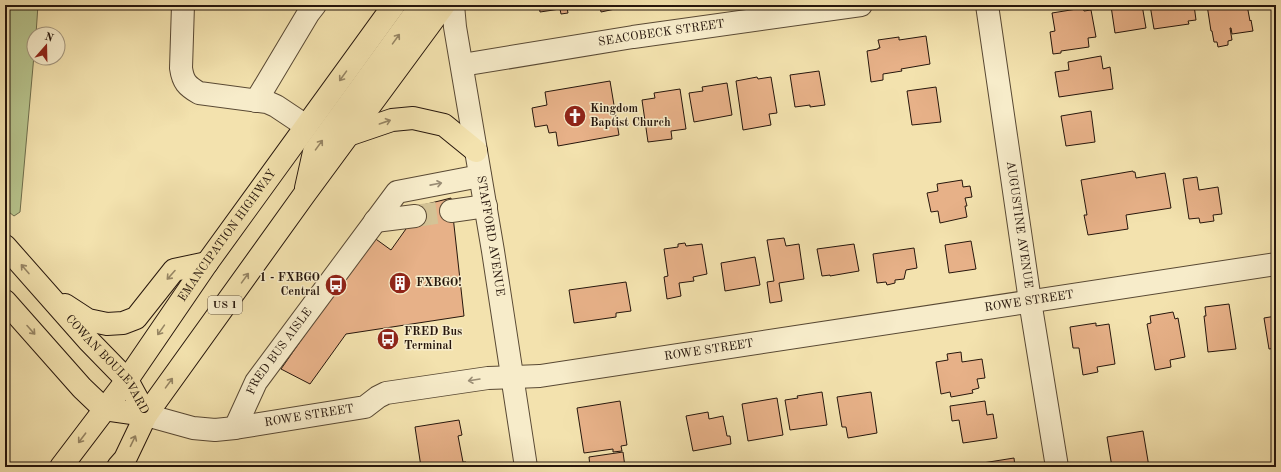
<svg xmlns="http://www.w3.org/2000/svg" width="1281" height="472" viewBox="0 0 1281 472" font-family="'Old Standard TT',serif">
	<rect width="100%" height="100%" fill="#f3e2ae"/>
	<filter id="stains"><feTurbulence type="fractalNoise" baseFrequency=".005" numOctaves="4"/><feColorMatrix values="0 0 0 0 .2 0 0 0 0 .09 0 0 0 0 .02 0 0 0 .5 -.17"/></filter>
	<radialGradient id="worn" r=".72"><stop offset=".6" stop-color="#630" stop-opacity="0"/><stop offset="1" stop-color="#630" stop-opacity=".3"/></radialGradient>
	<path fill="#b7c48d" stroke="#6e6d4c" d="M5 5H38L36 34H34V55L20 212 14 216 5 209Z"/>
	<path fill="#e7b188" stroke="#26160c" d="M539 5H614L615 9 601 12 600 6 580 9 579 6 567 8 568 13 561 14 560 9 540 12Z
		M1120 5H1142L1146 28 1115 33 1111 6Z
		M1150 5H1194L1196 20 1188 21 1189 24 1154 29Z
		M1207 5H1247L1250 21 1251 20 1253 31 1232 34 1231 28H1230L1232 40 1228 41V45L1218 47 1217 42H1214L1212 31H1211Z
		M1083 8 1084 11 1091 10 1096 37 1088 38 1089 47 1061 51V53L1053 54 1050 32 1055 31 1052 13Z
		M926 36 930 64 901 69 902 71 883 74V80L871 82 867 51 878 49V48H880L878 40 899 37V40Z
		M1101 56 1103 69 1110 67 1113 89 1059 97 1055 72 1069 70 1068 62Z
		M819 71 825 105 810 107V105L795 107 790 75Z
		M757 77 758 79 771 77 777 113 769 114 771 125 743 130 736 81Z
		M610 81 619 135 558 146 556 132 549 133 547 125 535 127 532 108 547 105 545 92Z
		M727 83 732 115 694 122 689 93 703 91 702 87Z
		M936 87 941 122 912 125 907 91Z
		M680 89 686 129 671 131 672 139 648 142 642 100 655 98 654 93Z
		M1091 111 1095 142 1066 146 1061 116Z
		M1274 162H1276V185L1274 172H1276Z
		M1133 171V172H1135L1136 178 1165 173 1171 208 1126 215 1128 229 1088 235 1084 215H1087L1081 180Z
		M1197 177 1199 190 1218 187 1222 214 1213 215 1214 221 1200 223 1199 218 1189 219 1183 179Z
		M962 180 963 187 970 186 972 197 965 198 967 206H965L967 217 940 223 938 211 931 212 927 193 938 191 937 184Z
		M451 198 464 316 346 334 310 384 281 369 373 237 391 250 423 205Z
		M784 238 786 246 799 244 804 279 779 283 782 301 770 303 767 282 774 281 767 240Z
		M971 241 976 269 949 273 945 245Z
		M685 243 686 246 702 244 707 274 693 277 694 281 679 283 681 296 667 299 664 277 668 276 664 249 678 247V244Z
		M854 244 859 271 830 276V275L822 276 817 249Z
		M914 248 917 268 906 270 904 279 895 280V283L887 285 886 282 877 283 873 254Z
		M755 257 760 285 725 291 721 263Z
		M626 282 631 311 616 313V317L574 323 569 290Z
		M1229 304 1236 349 1208 352 1204 316H1206L1205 307Z
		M1173 312 1175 319 1178 318 1185 357 1170 360 1171 367 1155 370 1147 324 1151 323 1150 316Z
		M1276 316V348L1269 349 1264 318Z
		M1096 323V326L1109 324 1115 364 1097 367 1098 372 1083 375 1079 348H1073L1070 327Z
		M961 352 962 362 982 359 985 378 977 379 979 388 972 390 973 393 951 397 950 392 941 394 936 362 948 360 947 354Z
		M822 392 827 425 790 430 785 400 798 398 797 396Z
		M871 392 877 433 848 438 846 427H842L837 397Z
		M777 398 783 435 748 441 742 404Z
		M620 401 627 445 621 446 622 451 613 452V449L584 453 577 408Z
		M985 401 987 415 993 414 997 438 963 443 959 420 952 421 950 406Z
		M708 412 709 419 723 416 727 436H730L731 444 693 451 686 416Z
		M459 420 462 435 458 436 463 462H466L467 467H421L415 427Z
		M1143 431 1149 467H1112L1107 437Z
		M623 452 625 467H590L589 457Z
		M1014 458 1015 467H970V465Z"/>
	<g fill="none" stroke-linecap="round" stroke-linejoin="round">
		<path stroke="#d4c396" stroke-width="22" stroke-dasharray="22 11" stroke-linecap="butt" d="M415 216 451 211"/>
		<g stroke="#594934" stroke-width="24">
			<g id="minor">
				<path d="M183 5 181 68C183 82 187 86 199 93L267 102 276 106 306 126"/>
				<path id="s1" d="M453 5 455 27 493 251 526 467"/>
				<path id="s2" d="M987 5 1030 301 1057 467"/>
				<path id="s3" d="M462 65 633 37 861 5"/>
				<path d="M256 101 308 14 315 5"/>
				<path d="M451 211 486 206"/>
				<path d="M375 221 415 216"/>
				<path id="s4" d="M146 415 193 428 215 430 235 428 365 407 378 397 386 393 488 378 540 376 1276 264"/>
				<path id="s5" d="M235 428 256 382 397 192 480 176"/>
			</g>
		</g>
		<g stroke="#26160c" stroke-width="24">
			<g id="major">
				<path d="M348 135 392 120 413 118 444 125 476 151"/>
				<path d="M306 188 314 152 421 5"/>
				<path id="s6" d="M5 246 88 340 127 380 146 415"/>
				<path d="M5 301 82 388 104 409 146 415"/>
				<path d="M65 305 88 320 107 324 123 323 136 318 174 270 207 263"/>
				<path id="s7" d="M61 467 127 380 207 263 394 5"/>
				<path d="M118 467 125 459 146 415 304 195 444 5"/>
			</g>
		</g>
		<use href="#minor" stroke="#f7ecca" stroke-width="22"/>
		<use href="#major" stroke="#f3e2ae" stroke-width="22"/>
	</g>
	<defs><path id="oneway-shaft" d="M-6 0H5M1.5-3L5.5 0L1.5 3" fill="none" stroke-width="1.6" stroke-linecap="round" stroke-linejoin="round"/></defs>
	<g stroke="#978665">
		<use href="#oneway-shaft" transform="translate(396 39) rotate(-54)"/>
		<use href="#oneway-shaft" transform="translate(343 76) rotate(126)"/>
		<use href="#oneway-shaft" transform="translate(385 122) rotate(-19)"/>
		<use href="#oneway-shaft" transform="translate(319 145) rotate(-54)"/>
		<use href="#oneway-shaft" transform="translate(25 269) rotate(-131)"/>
		<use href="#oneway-shaft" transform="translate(171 275) rotate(132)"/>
		<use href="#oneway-shaft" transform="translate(245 278) rotate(-54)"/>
		<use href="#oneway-shaft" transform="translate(31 330) rotate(48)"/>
		<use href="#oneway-shaft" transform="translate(161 330) rotate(125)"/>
		<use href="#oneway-shaft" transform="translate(169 383) rotate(-54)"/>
		<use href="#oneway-shaft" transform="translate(82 438) rotate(127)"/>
		<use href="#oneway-shaft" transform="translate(133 441) rotate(-64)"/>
	</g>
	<g stroke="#998c74">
		<use href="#oneway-shaft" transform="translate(436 184) rotate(-11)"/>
		<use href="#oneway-shaft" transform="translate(474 380) rotate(171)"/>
	</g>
	<defs>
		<g id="church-disc" transform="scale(1.15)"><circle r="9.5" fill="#8f2418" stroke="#f7ecca"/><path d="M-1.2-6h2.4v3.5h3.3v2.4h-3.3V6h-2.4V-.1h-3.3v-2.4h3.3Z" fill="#fff"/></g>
		<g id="building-disc" transform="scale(1.15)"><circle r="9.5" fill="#8f2418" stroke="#f7ecca"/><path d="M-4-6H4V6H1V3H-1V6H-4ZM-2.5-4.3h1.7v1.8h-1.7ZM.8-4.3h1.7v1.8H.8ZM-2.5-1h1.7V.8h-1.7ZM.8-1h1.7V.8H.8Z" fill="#fff"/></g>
		<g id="bus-disc" transform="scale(1.15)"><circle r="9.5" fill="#8f2418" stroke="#f7ecca"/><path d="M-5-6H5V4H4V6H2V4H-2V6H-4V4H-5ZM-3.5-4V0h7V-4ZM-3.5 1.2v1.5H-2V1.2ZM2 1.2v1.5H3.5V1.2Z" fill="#fff"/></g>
	</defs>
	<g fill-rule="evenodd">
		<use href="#church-disc" x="575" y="116"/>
		<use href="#building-disc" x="400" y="283"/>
		<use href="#bus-disc" x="336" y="285"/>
		<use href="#bus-disc" x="388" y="339"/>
	</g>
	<g text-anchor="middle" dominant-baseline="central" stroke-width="3" stroke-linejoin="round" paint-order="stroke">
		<rect fill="#f7ecca" stroke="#655645" stroke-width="1" x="208" y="296" width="34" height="18" rx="3"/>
		<g font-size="11" font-weight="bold" fill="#26160c">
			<text x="225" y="305">US 1</text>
		</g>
		<g font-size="12" fill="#26160c" stroke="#f7ecca">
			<text stroke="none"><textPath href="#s3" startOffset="202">SEACOBECK STREET</textPath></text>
			<text stroke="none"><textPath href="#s2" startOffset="222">AUGUSTINE AVENUE</textPath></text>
			<text stroke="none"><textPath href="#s7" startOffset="285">EMANCIPATION HIGHWAY</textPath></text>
			<text stroke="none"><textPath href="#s1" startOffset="234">STAFFORD AVENUE</textPath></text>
			<text stroke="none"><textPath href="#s4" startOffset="898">ROWE STREET</textPath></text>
			<text stroke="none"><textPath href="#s4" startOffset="574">ROWE STREET</textPath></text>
			<text stroke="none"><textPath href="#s5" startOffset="89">FRED BUS AISLE</textPath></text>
			<text stroke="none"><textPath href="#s6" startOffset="157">COWAN BOULEVARD</textPath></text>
			<text stroke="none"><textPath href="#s4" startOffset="166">ROWE STREET</textPath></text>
		</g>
		<g font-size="12" font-weight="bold" fill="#26160c" stroke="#f7ecca" text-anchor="start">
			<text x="590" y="109">Kingdom<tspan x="590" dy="14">Baptist Church</tspan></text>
			<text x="320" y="278" text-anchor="end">1 - FXBGO<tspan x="320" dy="14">Central</tspan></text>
			<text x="416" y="283">FXBGO!</text>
			<text x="404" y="332">FRED Bus<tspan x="404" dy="14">Terminal</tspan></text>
		</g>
	</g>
	<rect width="1281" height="472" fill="none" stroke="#f3e2ae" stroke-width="20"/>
	<rect x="6" y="6" width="1269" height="460" fill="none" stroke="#26160c" stroke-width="2"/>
	<rect x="10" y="10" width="1261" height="452" fill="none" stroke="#26160c"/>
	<g transform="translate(46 46) rotate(20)"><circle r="19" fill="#f7ecca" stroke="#a3967e"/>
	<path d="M0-3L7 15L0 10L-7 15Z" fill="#8f2418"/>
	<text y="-6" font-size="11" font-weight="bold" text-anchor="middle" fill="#26160c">N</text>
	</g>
	<rect width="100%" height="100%" filter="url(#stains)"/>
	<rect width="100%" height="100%" fill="url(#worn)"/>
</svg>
